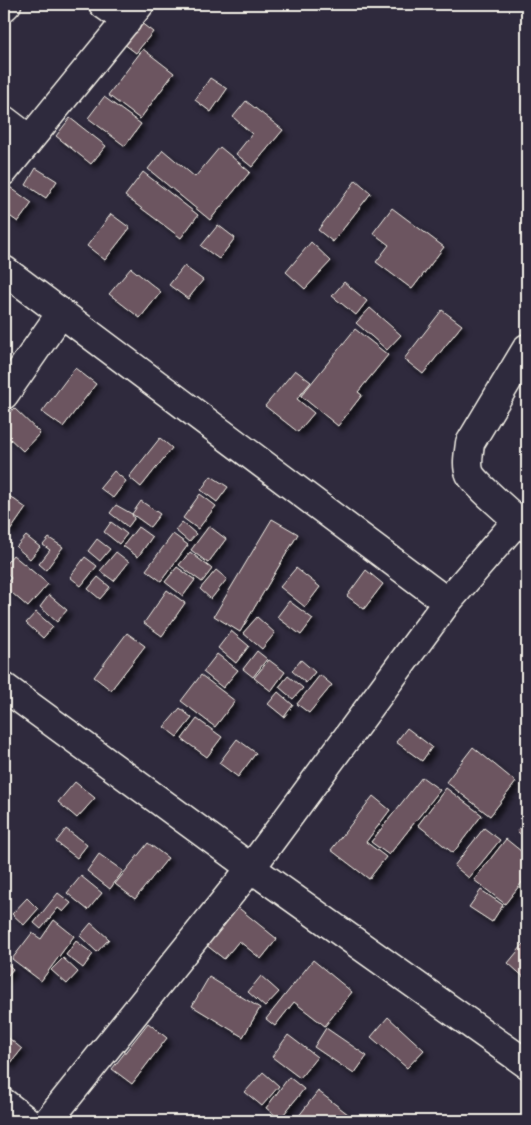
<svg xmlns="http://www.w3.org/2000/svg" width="531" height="1125" viewBox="0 0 531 1125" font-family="'Playpen Sans',sans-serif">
	<defs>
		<filter id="shadow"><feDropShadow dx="4.5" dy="4.5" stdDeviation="2.5" flood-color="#0009"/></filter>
	</defs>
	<rect width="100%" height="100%" fill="#2f2a3d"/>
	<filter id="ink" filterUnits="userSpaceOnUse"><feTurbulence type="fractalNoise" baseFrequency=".02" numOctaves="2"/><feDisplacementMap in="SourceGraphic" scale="10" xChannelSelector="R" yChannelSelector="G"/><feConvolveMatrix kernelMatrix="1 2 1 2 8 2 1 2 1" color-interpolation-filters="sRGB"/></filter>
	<g filter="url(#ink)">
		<path fill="#6c5560" stroke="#f4f1e8" filter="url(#shadow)" d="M124 10 153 32 136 53 107 31Z
			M143 49 174 73 140 119 108 95Z
			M210 78 227 89 211 112 195 100Z
			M104 97 141 124 125 146 88 118Z
			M246 101 283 130 252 167 236 154 252 134 233 117Z
			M70 118 106 146 91 164 56 136Z
			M220 147 250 172 210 220 148 169 163 150 195 177Z
			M36 168 57 181 46 198 26 185Z
			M143 172 198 215 181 238 125 196Z
			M356 180 371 193 333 242 318 230Z
			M4 183 32 203 18 222 4 212Z
			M392 208 444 247 412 289 376 262 389 245 373 233Z
			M111 214 130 228 105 260 87 246Z
			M218 225 235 238 219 259 201 246Z
			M311 242 331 261 305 289 286 272Z
			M184 266 203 280 188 299 169 285Z
			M131 268 161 292 140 318 109 294Z
			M344 282 367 301 356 315 332 296Z
			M370 308 401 335 387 350 356 323Z
			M442 310 462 325 423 374 404 359Z
			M355 329 388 355 358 392 362 395 338 426 301 396Z
			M75 368 96 384 63 427 42 412Z
			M295 370 311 382 297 399 314 413 298 432 265 406Z
			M14 408 40 433 23 451 4 433V419Z
			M160 438 172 448 141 487 129 477Z
			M114 471 126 481 113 498 100 488Z
			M211 476 228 487 217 502 201 490Z
			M200 494 216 506 198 529 183 518Z
			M8 495 26 508 10 531 4 526V500Z
			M141 501 160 514 150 527 132 514Z
			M116 505 132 514 134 519 128 527 110 513Z
			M272 519 298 534 240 632 214 616Z
			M111 522 127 534 119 544 104 532Z
			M182 522 196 534 189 542 175 530Z
			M209 526 226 539 208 563 191 550Z
			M138 527 152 537 138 557 123 546Z
			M173 534 188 545 161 581 146 570Z
			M26 536 40 547 30 559 16 547Z
			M49 538 63 547 46 570 39 564 50 550 43 545Z
			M97 539 110 549 100 561 88 551Z
			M116 552 129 562 114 581 100 571Z
			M190 552 212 569 202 582 179 565Z
			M13 555 48 584 28 607 4 586 11 578 4 571V566Z
			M85 557 97 566 81 586 70 577Z
			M177 567 195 580 183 596 165 582Z
			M296 568 320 587 305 607 280 587Z
			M216 570 227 579 211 599 200 589Z
			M366 570 383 584 364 609 347 596Z
			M98 577 110 587 100 599 88 589Z
			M167 590 185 603 162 636 144 623Z
			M49 595 67 610 57 622 40 607Z
			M289 601 313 619 301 635 277 617Z
			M36 612 53 627 43 638 26 623Z
			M257 617 275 633 262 649 243 633Z
			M231 631 249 646 236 663 218 648Z
			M127 633 145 646 111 690 94 677Z
			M257 651 267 659 253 677 243 669Z
			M217 654 238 670 223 688 203 672Z
			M269 660 285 672 271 691 254 678Z
			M301 660 315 672 306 683 292 671Z
			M201 675 235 701 215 727 181 701Z
			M320 675 332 685 309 713 297 704Z
			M288 676 303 688 293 699 279 687Z
			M278 692 293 705 284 717 268 704Z
			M180 708 192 718 177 737 164 727Z
			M197 719 222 737 207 757 182 739Z
			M407 728 432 747 422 761 396 742Z
			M237 739 256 753 238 777 219 763Z
			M473 747 516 782 490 816 446 782Z
			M422 777 440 790 389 855 371 842Z
			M75 782 95 798 77 818 58 802Z
			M446 788 482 815 453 853 418 825Z
			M373 796 390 810 366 842 386 857 369 879 331 850Z
			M527 818V840L517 831Z
			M484 828 500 840 469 878 454 866Z
			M66 829 87 845 77 858 56 842Z
			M506 839 527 856V876L505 904 474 880Z
			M148 843 168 858 135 899 115 884Z
			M99 854 123 871 110 889 87 871Z
			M81 876 102 893 88 910 67 893Z
			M481 890 503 905 492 922 469 907Z
			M58 893 71 903 63 912 58 908 41 929 34 923Z
			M27 898 38 909 24 925 12 914Z
			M235 905 277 939 261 959 239 941 224 959 205 944Z
			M54 920 74 936 41 981 12 959 32 933 41 939Z
			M91 923 109 939 97 952 80 936Z
			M527 940V980L508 963Z
			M76 941 93 954 83 968 66 955Z
			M63 958 78 972 67 984 51 970Z
			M313 960 352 992 325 1026 294 1002 275 1026 266 1019Z
			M4 961 13 969 4 980Z
			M261 976 279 992 265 1007 248 992Z
			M209 977 260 1008 243 1037 192 1006Z
			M388 1017 424 1050 407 1068 371 1037Z
			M148 1023 167 1038 132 1084 112 1069Z
			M326 1028 367 1056 354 1074 314 1047Z
			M5 1035 22 1049 10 1064 4 1059Z
			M288 1035 317 1057 300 1078 272 1057Z
			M263 1072 279 1086 262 1106 245 1092Z
			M289 1077 304 1089 280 1119 266 1108Z
			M318 1091 357 1121H295Z"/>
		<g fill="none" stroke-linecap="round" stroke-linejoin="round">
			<g stroke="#f4f1e8" stroke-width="31">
				<path id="minor" d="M103 4 127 21
					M4 7 7 4
					M4 120 29 139
					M4 171 140 4
					M4 270 447 602
					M527 348 470 443C469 453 466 465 470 474 473 482 518 521 527 528
					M4 395 61 313
					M4 687 251 868 527 1064
					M4 1103 27 1121
					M48 1121 251 868 447 602 517 521"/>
			</g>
			<use href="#minor" stroke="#2f2a3d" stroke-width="28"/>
		</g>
	</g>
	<rect width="531" height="1125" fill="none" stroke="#2f2a3d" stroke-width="20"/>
	<rect x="10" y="10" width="511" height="1105" fill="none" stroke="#f4f1e8" stroke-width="2" filter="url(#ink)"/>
</svg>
